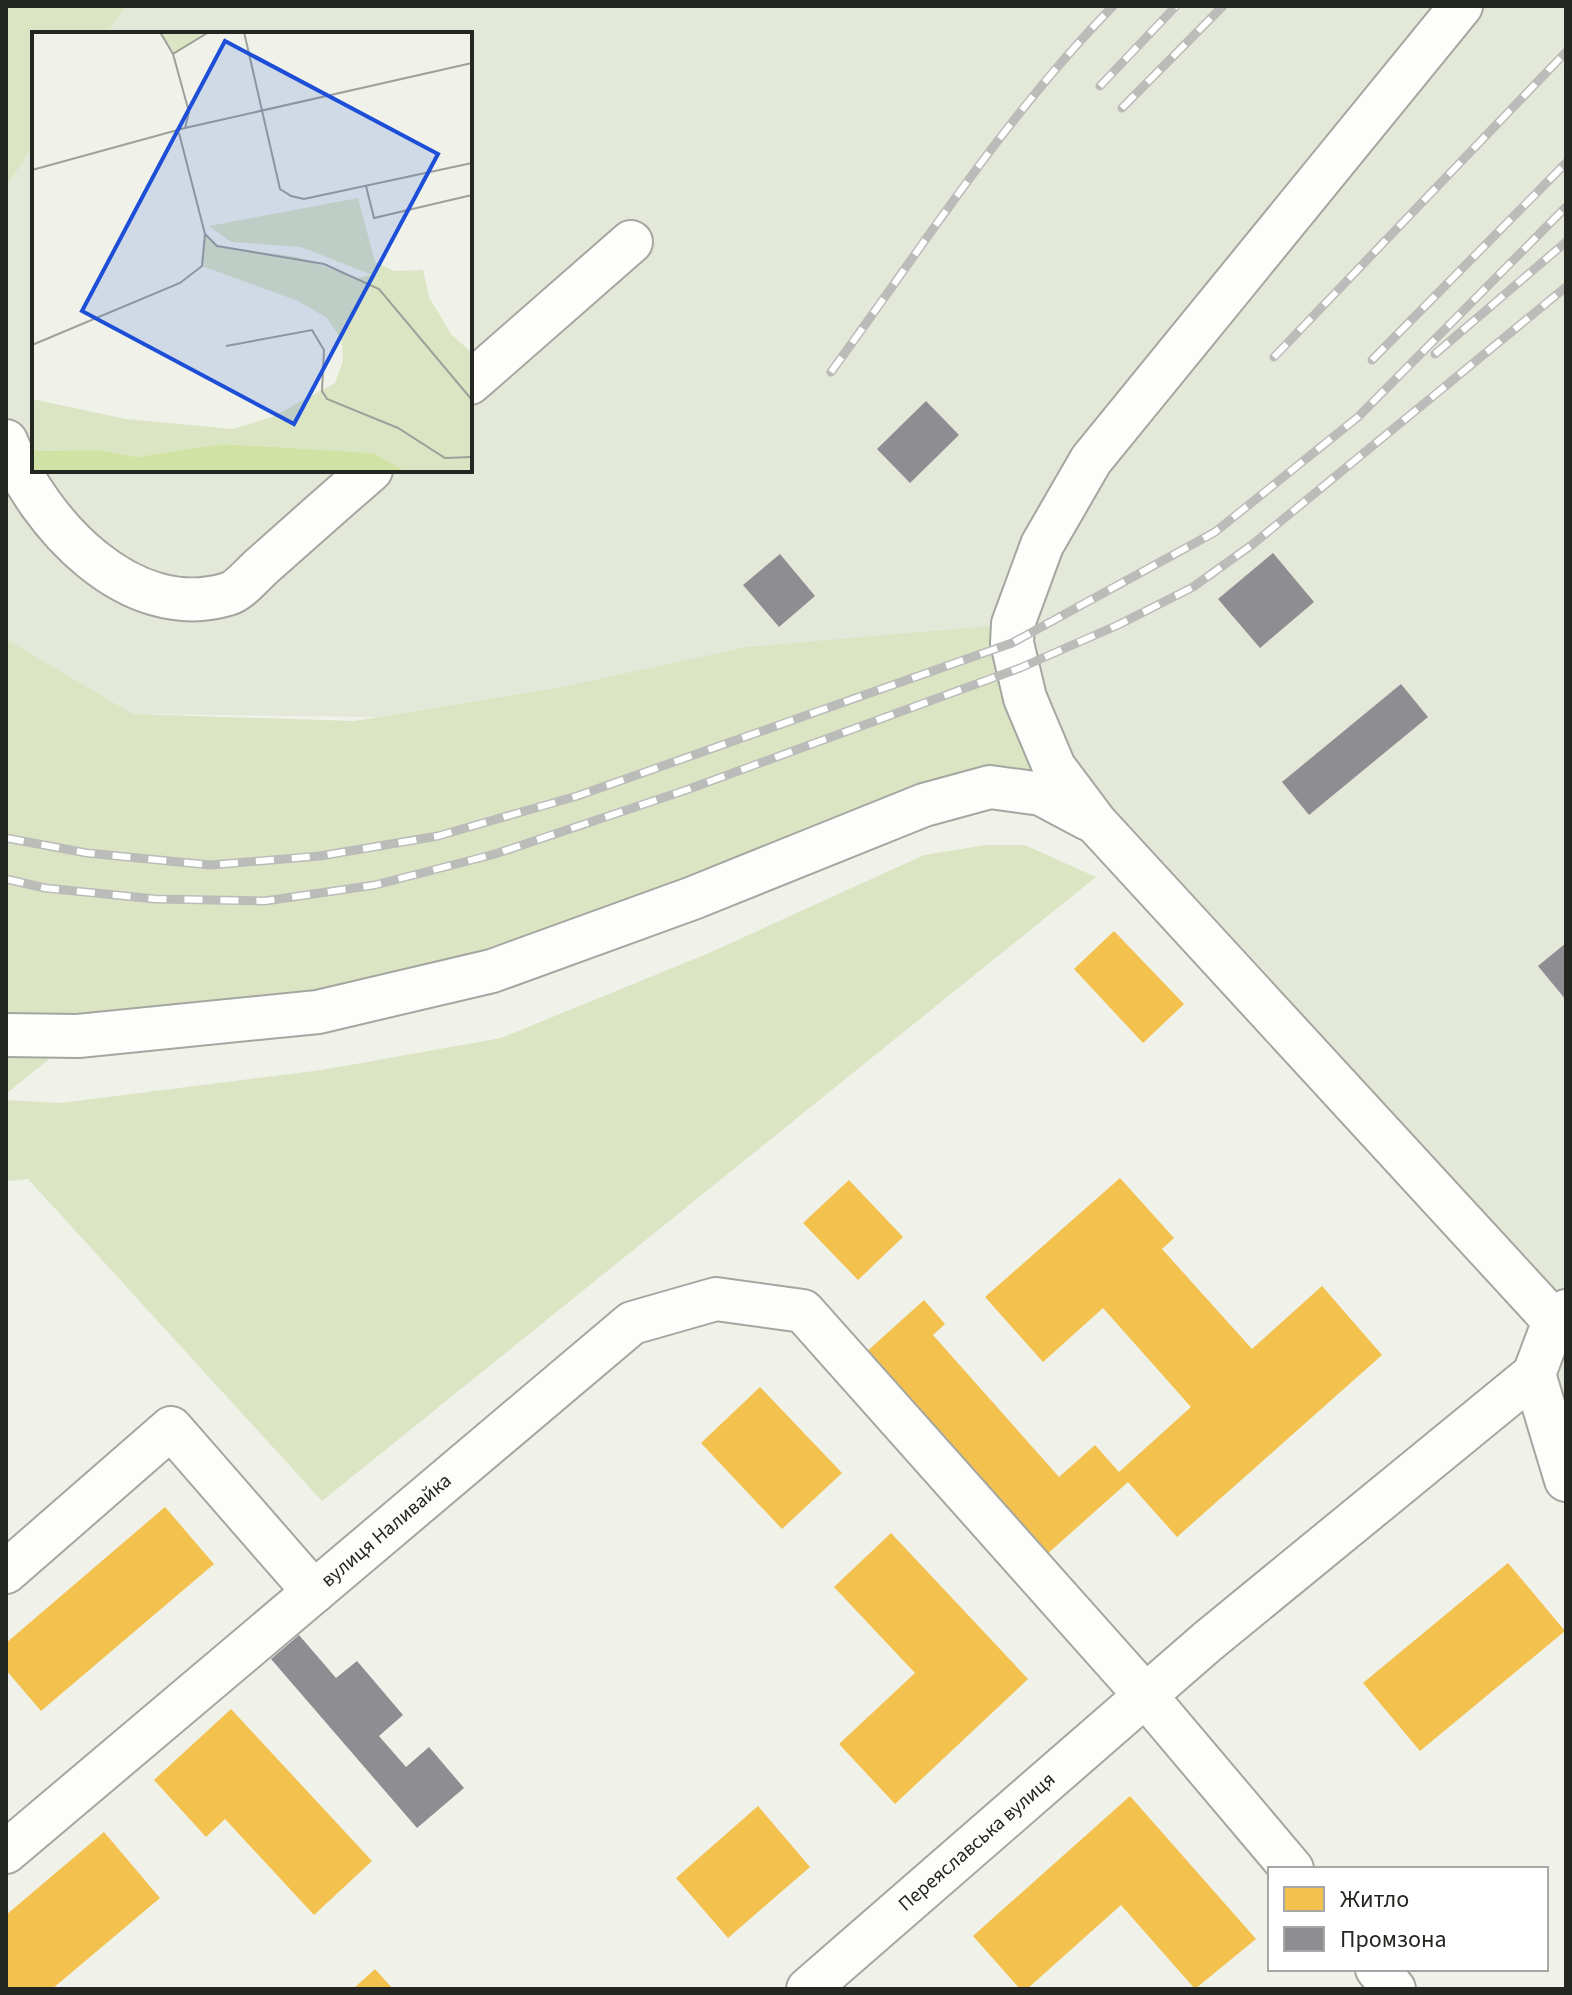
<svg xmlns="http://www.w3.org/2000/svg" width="1572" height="1995" viewBox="0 0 1572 1995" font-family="'Source Sans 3',sans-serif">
	<rect width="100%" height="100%" fill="#f0f2ea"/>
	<path fill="#e3e8d9" d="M126 6H1566V1480L1534 1374 1554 1321 1096 823 562 687 376 717 133 714 6 639V187L34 145V470H470V34H107Z"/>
	<path fill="#dbe4c3" d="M6 6H126L107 34H34V145L6 187Z
		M1013 624 1054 767 492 971 78 1036 6 1094V639L133 714 354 721 562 687 747 647Z
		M986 845H1025L1096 877 322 1501 28 1179 6 1181V1100L60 1103 322 1070 501 1038 709 953 924 855Z"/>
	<path fill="#f2c14e" d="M1114 931 1184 1004 1143 1043 1074 969Z
		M1120 1178 1174 1238 1162 1249 1252 1349 1322 1286 1382 1355 1177 1537 1128 1482 1045 1556 864 1354 924 1300 945 1324 933 1335 1059 1477 1095 1445 1119 1472 1191 1407 1103 1308 1043 1362 985 1297Z
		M849 1180 903 1237 858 1280 803 1223Z
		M760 1387 842 1473 782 1529 701 1443Z
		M165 1507 214 1564 41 1711 6 1670V1643Z
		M891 1533 1028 1679 895 1804 839 1744 915 1673 834 1587Z
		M1508 1563 1565 1631 1420 1751 1363 1683Z
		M231 1709 372 1861 314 1915 225 1819 206 1837 154 1780Z
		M1130 1796 1256 1939 1195 1989 1121 1905 1027 1989H1020L973 1936Z
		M758 1806 810 1867 728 1938 676 1878Z
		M104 1832 160 1898 52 1989H6V1915Z
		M375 1969 393 1989H353Z"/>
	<path fill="#8d8d92" d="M926 401 959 435 910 483 877 449Z
		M1273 553 1314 602 1260 648 1218 599Z
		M780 554 815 596 779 627 743 585Z
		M1401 684 1428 717 1309 815 1282 782Z
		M1566 943V1000L1538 966Z
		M299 1635 336 1678 357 1661 403 1715 379 1736 406 1767 429 1747 464 1788 417 1828 271 1659Z"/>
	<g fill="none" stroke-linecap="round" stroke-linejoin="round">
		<g stroke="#a5a6a0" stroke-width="46">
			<g id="minor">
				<path d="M1461 6 1091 460 1042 545 1013 624 1012 643 1025 698 1054 767 1096 823 1554 1321"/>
				<path d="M470 383 631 242"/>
				<path d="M6 441C38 522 129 624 228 594 239 591 252 575 261 567 297 535 334 502 371 470"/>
				<path d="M6 1035 78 1036 318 1012 492 971 693 898 924 805 990 787 1041 794 1088 819"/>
				<path d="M1534 1374 1566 1480"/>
				<path d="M6 1572 171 1428 314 1592"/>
				<path id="s1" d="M6 1852 632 1323 716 1299 803 1311 1145 1695 1292 1869"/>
				<path d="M1377 1969 1394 1989"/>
				<path id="s2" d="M808 1989 1208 1641 1534 1374 1554 1321 1566 1311"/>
			</g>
		</g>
		<use href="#minor" stroke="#fdfdfc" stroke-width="42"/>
		<g stroke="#bbbcba" stroke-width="9">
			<path id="rail" d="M1100 86 1176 6
				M1122 108 1223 6
				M1435 354 1566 242
				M1274 357 1566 52
				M1372 360 1566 163
				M831 372C924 245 1003 119 1113 6
				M6 838 87 853 210 865 320 856 438 836 577 796 1012 643 1215 532 1358 417 1566 207
				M6 879 45 888 155 899 265 901 375 885 495 854 689 789 1020 668 1118 625 1193 587 1253 544 1566 287"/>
		</g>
		<use href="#rail" stroke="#fff" stroke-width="6" stroke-dasharray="18" stroke-linecap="butt"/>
	</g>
	<g text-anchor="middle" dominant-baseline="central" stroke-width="8" stroke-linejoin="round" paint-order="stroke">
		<g font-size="20" fill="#242621" stroke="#fff">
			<text stroke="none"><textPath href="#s1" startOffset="498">вулиця Наливайка</textPath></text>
			<text stroke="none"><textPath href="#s2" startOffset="224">Переяславська вулиця</textPath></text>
		</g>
	</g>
	<g transform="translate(32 32)">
		<rect width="440" height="440" fill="#f0f2ea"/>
		<path d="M128 0H177L141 22ZM326 166 343 230 362 239 391 238 397 265 419 302 440 321V440H375L342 421 191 412 104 425 68 418 0 419V367L94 387 201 397 240 385 303 351 311 329 310 309 295 286 266 269 170 234 173 202 185 214 265 225 326 246 340 243 269 215 199 210 177 194Z" fill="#dbe4c3"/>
		<path d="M191 412 342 421 375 440H0V419L68 418 104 425Z" fill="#d0e2a4"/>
		<path fill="none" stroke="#9ea09a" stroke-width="2" d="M128 0 141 22M212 0 248 157 259 164 272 167 440 131M153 96 157 80 141 22 177 0M0 138 153 96 440 31M334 154 342 186 440 163M173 202 185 214 292 232 347 257 440 368M0 313 148 251 170 234 173 202 147 101M194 314 280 298 292 318 290 359 295 367 366 396 413 426 440 425"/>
		<path fill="#1d4ed8" fill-opacity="0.15" stroke="#1d4ed8" stroke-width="4" d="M193 9 406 122 262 392 50 279Z"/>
		<rect width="440" height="440" fill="none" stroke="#242621" stroke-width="4"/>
	</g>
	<rect width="1572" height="1995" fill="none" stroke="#242621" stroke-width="16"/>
	<rect x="1268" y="1867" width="280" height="104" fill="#ffffff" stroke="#a7a8a6" stroke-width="2"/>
	<rect x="1284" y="1887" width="40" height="24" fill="#f2c14e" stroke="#a7a8a6" stroke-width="2"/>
	<text x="1340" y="1907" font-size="24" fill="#242621">Житло</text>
	<rect x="1284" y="1927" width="40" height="24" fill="#8d8d92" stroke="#a7a8a6" stroke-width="2"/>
	<text x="1340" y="1947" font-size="24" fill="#242621">Промзона</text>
</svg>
